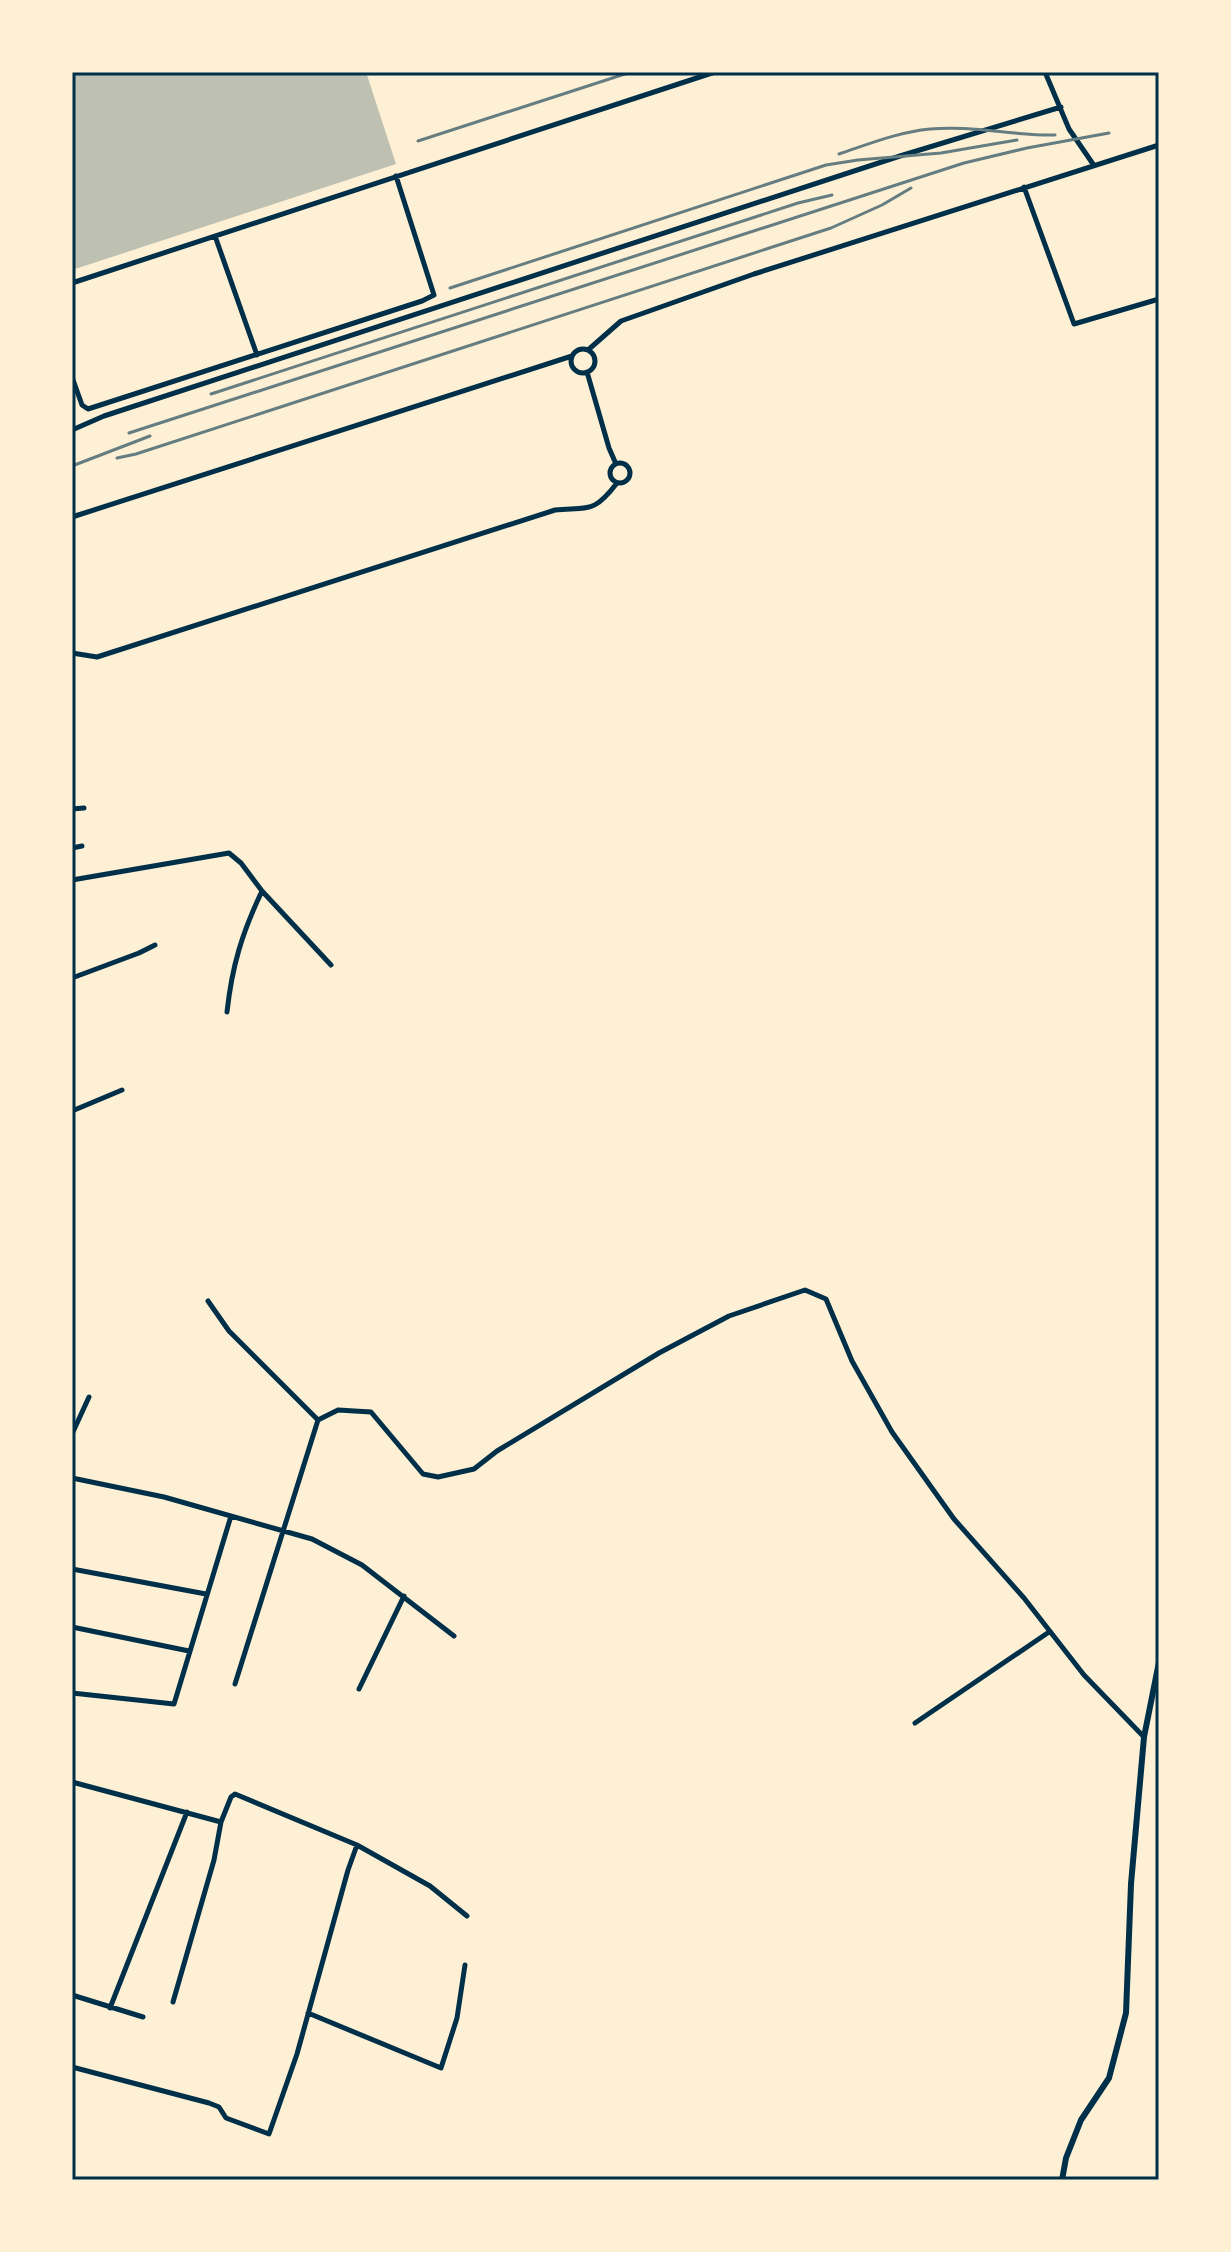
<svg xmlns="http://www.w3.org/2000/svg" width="1231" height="2252" viewBox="0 0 1231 2252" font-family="'Golos Text',sans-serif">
	<rect width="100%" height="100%" fill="#fdf0d5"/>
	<path fill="#bec0b2" d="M72 72H366L396 164 72 270Z"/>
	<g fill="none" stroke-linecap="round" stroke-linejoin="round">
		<path stroke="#003049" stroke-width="5" d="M1045 72 1069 129 1093 164
			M1024 187 1074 324 1159 299
			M215 236 257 355
			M72 283 715 72
			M571 361a12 12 0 1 1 24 0a12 12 0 1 1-24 0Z
			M588 350 621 321 754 274 1159 145
			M587 372 609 448 616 464
			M72 377 82 405 88 409 422 301 434 295 396 176
			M72 430 104 416 900 156 1061 107
			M610 473a10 10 0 1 1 20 0a10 10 0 1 1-20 0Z
			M72 517 572 356
			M72 653 97 657 555 510C590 507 594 513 617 483
			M72 809 84 808
			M72 848 82 846
			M72 880 229 853 241 863 262 891 331 965
			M72 978 139 953 155 945
			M227 1012C232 966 242 933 262 891
			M72 1111 122 1090
			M208 1301 229 1331 318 1420 338 1410 371 1412 423 1474 438 1477 474 1469 497 1451 659 1353 729 1316 805 1290 826 1299 852 1361 892 1432 954 1519 1024 1598 1084 1675 1144 1737
			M72 1434 89 1397
			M72 1478 164 1497 312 1539 362 1565 454 1636
			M72 1569 206 1594
			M72 1627 189 1651
			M235 1684 318 1420
			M359 1689 404 1596
			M72 1693 174 1704 231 1516
			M915 1723 1049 1632
			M72 1782 221 1822
			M72 1995 143 2017
			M173 2002 214 1860 221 1822 231 1797 235 1794 357 1845 430 1886 467 1916
			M110 2008 187 1812
			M308 2013 441 2068 457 2018 465 1965
			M72 2067 209 2103 219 2107 226 2118 269 2134 297 2054 348 1870 357 1845"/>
		<path stroke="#003049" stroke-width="6" d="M1062 2180 1066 2158 1081 2120 1109 2078 1126 2013 1131 1884 1144 1737 1159 1662"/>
		<path stroke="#657d81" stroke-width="3" d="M418 141 631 72
			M839 154C869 144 898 132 930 129 972 125 1013 136 1055 135
			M450 288 826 165 858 160 941 153 1017 140
			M211 394 798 203 832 195
			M129 433 964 163 1027 148 1109 133
			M117 458 136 454 831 228 882 205 911 188
			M72 466 150 436"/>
	</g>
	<rect width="1231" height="2252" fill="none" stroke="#fdf0d5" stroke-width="148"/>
	<rect x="74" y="74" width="1083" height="2104" fill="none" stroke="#003049" stroke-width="3"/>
</svg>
